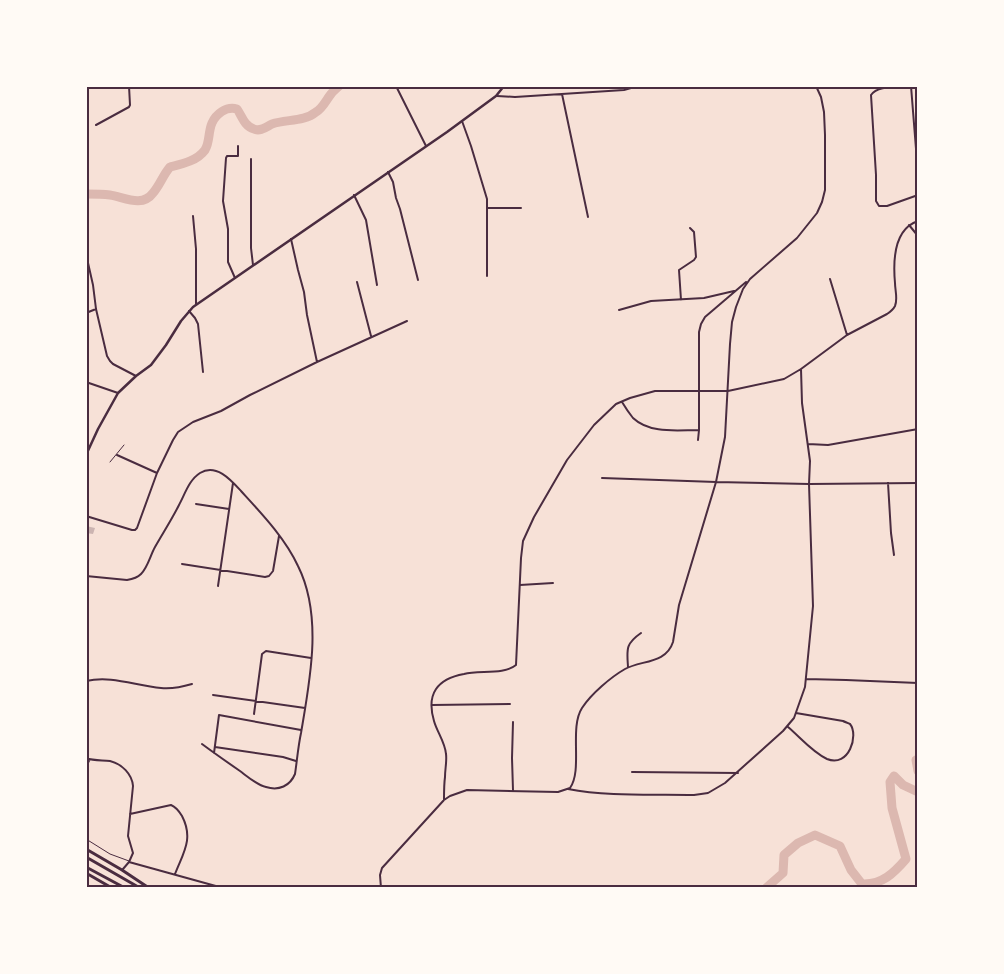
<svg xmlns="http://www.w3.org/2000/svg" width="1004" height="974" viewBox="0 0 1004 974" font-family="Commissioner,sans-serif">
	<rect width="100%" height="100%" fill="#f7e1d7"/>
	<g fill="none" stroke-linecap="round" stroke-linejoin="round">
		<path stroke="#dcb8b0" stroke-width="9" d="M86 194C94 194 102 194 110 195 124 197 142 208 153 193 160 185 163 175 170 167 182 164 197 161 205 150 210 142 208 132 212 123 216 114 226 106 237 109 242 116 244 126 254 129 260 132 266 127 272 124 286 119 304 122 316 112 323 108 326 100 331 94 333 91 336 89 339 86
			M918 759 916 760 918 771
			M766 888 783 873 784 855 798 843 815 835 840 846 851 870 862 884C882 885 894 873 906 859L892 808 890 782 894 776 903 785 918 792"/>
	</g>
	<path fill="#ccb4b1" d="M86 526 95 528 93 534 86 533Z"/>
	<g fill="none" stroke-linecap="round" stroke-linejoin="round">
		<path stroke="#4a2c40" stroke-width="1" d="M110 462 124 445
			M86 768 90 760
			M86 839 110 854 129 861"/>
		<path stroke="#4a2c40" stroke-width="2" d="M396 86 426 146
			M904 86C894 87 877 86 871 95L876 175V201L879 206H887L918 195
			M911 86 918 174
			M562 94 588 217
			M497 96 515 97 624 90 638 86
			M462 121 471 146 487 199V276
			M96 125 129 107 130 105 129 86
			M251 159V248L253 265
			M388 172 393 182 396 198 400 209 418 280
			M354 195 366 220 377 285
			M488 208H521
			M193 216 196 249V304
			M909 225 918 236
			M86 254 93 285 96 309 107 356 110 361 113 364 136 376
			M235 278 228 262V229L223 201 226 158 227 156H238V146
			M830 279 847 335
			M357 282 371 336
			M681 300 679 270 694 260 696 257 694 232 690 228
			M619 310 651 301 704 298 734 291
			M189 311 195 318 198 324 203 372
			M86 313 96 309
			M317 362 407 321
			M86 382 118 393
			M622 402C625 407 629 413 633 418 650 434 677 430 699 430V332L701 324 705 317 746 282
			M698 440 699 430
			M808 444 828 445 918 429
			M117 455 157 473
			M602 478 716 482 809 484 918 483
			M888 483 891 533 894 555
			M196 504 229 509
			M86 516 132 530H135L137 528 157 473 173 440 178 432 193 422 221 411 250 395 317 362 307 315 304 292 298 270 291 239
			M182 564 265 577 269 576 273 571 279 536
			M86 576 127 580C133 579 137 578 141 574 148 567 150 556 155 547 163 533 172 519 179 505 185 494 189 480 200 473 216 463 231 480 241 491 262 514 285 538 298 566 323 616 310 680 301 733 298 747 297 761 295 774 290 786 279 791 266 787 257 785 248 777 240 771 227 762 214 753 202 744
			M520 585 553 583
			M218 586 233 483
			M628 667C627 650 625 644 641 633
			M806 679 846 680 918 683
			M86 681C112 675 136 686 161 688 172 689 182 687 192 684
			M213 695 305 708
			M432 705 510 704
			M254 714 262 654 266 651 311 658
			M513 722 512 758 513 790
			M788 727C800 737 812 752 827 759 849 768 859 735 850 724 848 723 845 722 843 721L796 713
			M215 747 283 757 296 761
			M214 753 219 715 301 730
			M86 758C94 761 102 760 110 761 122 764 132 774 133 786L128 836 133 853 129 862 123 869
			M632 772 738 773
			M568 789C608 797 653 794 694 795L708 793 725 783 783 731 794 718 805 687 813 606 809 484 810 461 802 403 801 369
			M444 800C444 792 444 784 445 777 445 769 447 761 446 754 445 742 437 732 434 721 426 694 437 679 464 674 479 670 504 675 516 665L521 558 523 541 534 517 567 460 594 425 616 404 630 398 655 391H728L784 379 801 369 847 335 887 314C890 312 893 310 895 306 898 299 895 290 895 283 893 261 894 229 918 221
			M130 814 171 805C176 807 179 811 182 816 194 839 183 853 175 874
			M129 862 223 888
			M381 888 380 875 382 868 444 800 450 796 467 790 558 792 570 788C583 770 569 728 582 708 591 694 611 677 625 669 641 660 666 664 673 642L679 605 716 482 725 437 730 344 732 322 736 307 743 289 750 279 797 238 817 213 822 202 825 190V135L824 112 821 97 816 86"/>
		<path stroke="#4a2c40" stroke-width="2.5" d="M86 455 98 429 118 393 136 376 151 365 166 345 181 321 193 307 447 132 496 96 504 86"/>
		<path stroke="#4a2c40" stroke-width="3" d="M86 849 122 870 149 888
			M86 857 140 888
			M86 867 125 888
			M86 873 112 888"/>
	</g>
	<rect width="1004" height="974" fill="none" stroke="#fffaf5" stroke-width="175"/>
	<rect x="88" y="88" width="828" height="798" fill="none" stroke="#4a2c40" stroke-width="2"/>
</svg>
